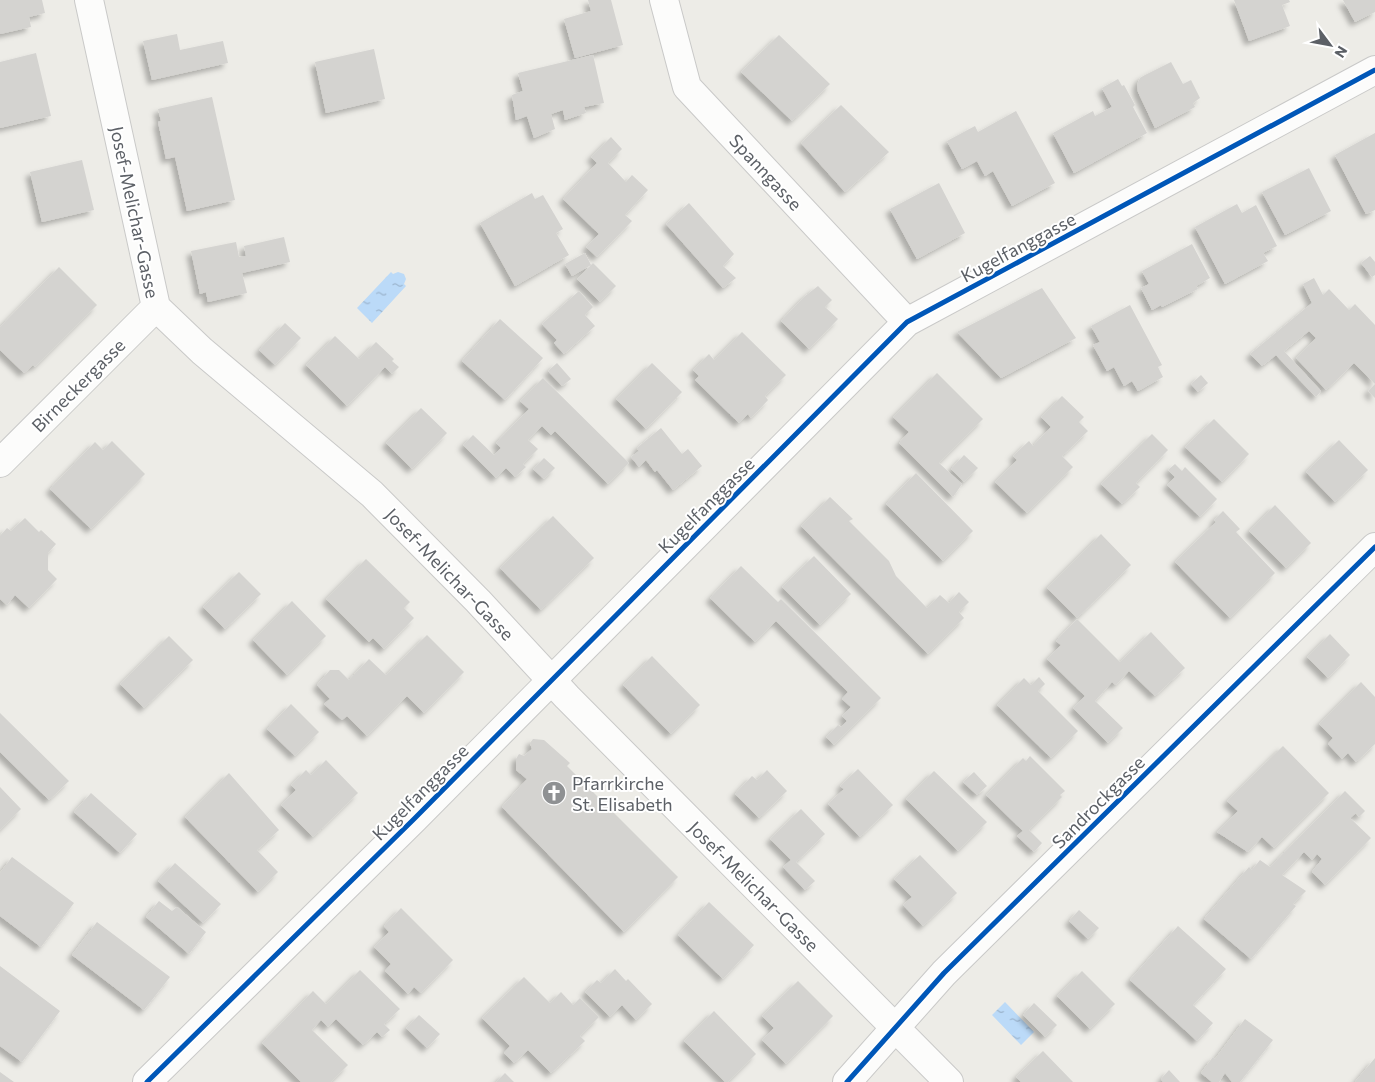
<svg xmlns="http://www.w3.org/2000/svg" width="1375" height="1082" viewBox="0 0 1375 1082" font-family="Commissioner,sans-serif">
	<defs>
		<pattern id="water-ripples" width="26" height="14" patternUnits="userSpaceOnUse" patternTransform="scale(1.25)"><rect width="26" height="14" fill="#bbdaf8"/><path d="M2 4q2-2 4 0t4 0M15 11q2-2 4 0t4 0" fill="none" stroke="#9bb4cd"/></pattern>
		<filter id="shadow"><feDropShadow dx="-4.5" dy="4.5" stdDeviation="2.5" flood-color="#0004"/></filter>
	</defs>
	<rect width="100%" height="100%" fill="#edece7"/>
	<path fill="url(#water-ripples)" d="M391 272 393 274 398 272 404 274 406 279 404 284 406 286 372 323 357 308Z
		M1005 1002 1034 1032 1021 1045 992 1015Z"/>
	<path fill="#d4d3d0" filter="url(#shadow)" d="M0 0H42L45 13 29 17 31 27 0 34Z
		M588 0H611L623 45 575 58 564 19 591 11Z
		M1234 0H1289L1290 2 1282 5 1290 26 1249 41Z
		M1343 0H1375V12L1355 22Z
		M177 34 180 50 223 41 228 63 152 80 143 41Z
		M779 35 830 84 792 121 741 72Z
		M374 49 385 99 326 113 315 62Z
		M36 53 51 116 0 128V62Z
		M593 55 604 103 584 107 586 113 565 120 563 110 551 114 555 129 534 138 527 116 516 120 512 95 523 91 518 73Z
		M1171 62 1183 84 1191 80 1200 98 1193 103 1195 107 1155 128 1138 92 1137 85 1140 78 1145 75Z
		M1118 79 1122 86 1124 85 1135 105 1133 107 1147 133 1074 173 1053 133 1093 111 1095 116 1112 107 1102 88Z
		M212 97 235 200 187 211 175 157 166 159 158 122 161 121 158 109Z
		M841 105 889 152 845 192 801 143Z
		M1016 111 1055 183 1012 206 993 171 985 176 977 161 962 169 947 141 975 126 978 132Z
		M1375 133V210L1366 214 1335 155Z
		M611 137 622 149 608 163 626 182 632 175 648 190 625 215 632 221 597 257 586 247 599 234 563 199 597 163 591 157Z
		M82 160 94 210 42 222 30 172Z
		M1309 168 1331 211 1285 235 1262 192Z
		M939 183 965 233 917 259 890 209Z
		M532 193 535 199 543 195 563 229 556 233 569 255 515 286 480 223Z
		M689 203 734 254 723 266 736 278 723 288 666 224Z
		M1237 204 1242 213 1256 205 1277 246 1263 253 1268 261 1225 284 1195 227Z
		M284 237 290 262 242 273 247 293 208 302 206 292 200 294 191 251 236 242 239 257 246 256 244 246Z
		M1192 244 1210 278 1196 286 1198 289 1162 307 1161 305 1152 310 1141 288 1149 284 1142 271Z
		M585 253 591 265 572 276 565 264Z
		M1370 256 1375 262V275L1372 277 1361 263Z
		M593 263 616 286 600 302 577 279Z
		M59 267 97 305 35 367 33 365 24 373 0 350V327Z
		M1314 278 1323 295 1329 289 1349 310 1355 304 1375 325V384L1354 363 1326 390 1296 358 1316 338 1309 331 1284 351 1321 391 1316 397 1276 355 1262 366 1250 354 1312 303 1303 284Z
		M818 286 832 300 825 307 838 319 809 349 781 321 804 297Z
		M1042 288 1076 338 1001 378 957 332Z
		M579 291 593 307 585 315 595 326 564 354 554 343 557 340 542 324Z
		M1130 305 1162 365 1158 367 1163 377 1138 391 1132 381 1124 386 1114 367 1107 371 1093 345 1100 342 1091 326Z
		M500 319 543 358 505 400 462 361Z
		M285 323 301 338 275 365 259 350Z
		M742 332 786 375 765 396 768 400 751 418 748 414 739 423 695 380 699 376 693 370 709 354 714 360Z
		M335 336 359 359 376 342 394 359 392 361 399 367 392 374 385 367 347 406 306 365Z
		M557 363 571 379 562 386 548 371Z
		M652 363 682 392 646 429 616 399Z
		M937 373 983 419 939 463 962 484 953 497 899 443 909 432 893 417Z
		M1201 375 1208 383 1198 392 1191 384Z
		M543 378 629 463 608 484 555 431 551 435 542 426 528 440 538 449 523 464 526 467 515 477 506 468 496 478 463 445 473 435 494 455 501 448 496 443 529 409 520 401Z
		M1375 384V398L1368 391Z
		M1062 396 1084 417 1079 422 1088 431 1062 456 1073 467 1027 513 995 482 1017 460 1013 456 1029 441 1033 446 1051 427 1041 417Z
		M421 408 447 433 412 469 386 443Z
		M1214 419 1249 454 1222 482 1185 447Z
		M661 428 682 454 688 449 702 466 673 490 657 470 655 472 646 460 639 467 631 457 639 451 637 448Z
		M1152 434 1168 450 1136 483 1140 487 1122 504 1101 484Z
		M1339 440 1368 470 1335 502 1306 472Z
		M112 441 145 474 91 529 50 489 95 442 103 450Z
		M964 455 978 468 964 482 951 469Z
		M544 458 555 468 544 479 533 469Z
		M1175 464 1182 471 1185 467 1217 499 1200 517 1167 485 1175 477 1168 470Z
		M916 473 973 531 943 561 886 504Z
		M830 497 853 519 849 521 889 561 896 576 927 608 940 595 949 603 959 592 969 602 959 612 964 618 928 654 801 526Z
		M1275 505 1311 543 1286 568 1249 531Z
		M1223 511 1240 529 1236 532 1275 573 1230 618 1175 562 1216 522 1214 520Z
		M553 516 594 558 541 610 500 568Z
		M25 518 39 532 41 530 56 544 48 553V570L57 579 29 608 15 595 7 605 0 599V536L7 528 11 531Z
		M1101 534 1131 565 1077 618 1047 588Z
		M814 556 851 594 820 625 782 587Z
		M366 559 410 602 404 608 414 618 384 649 373 638 369 642 326 599Z
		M741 566 778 602 781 599 881 698 834 745 826 737 838 725 841 727 847 721 842 716 851 707 842 699 848 692 776 621 755 642 710 598Z
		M239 572 261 594 225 629 203 607Z
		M292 601 326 636 287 675 253 640Z
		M1077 619 1120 662 1151 632 1185 668 1155 696 1129 671 1116 685 1112 682 1095 701 1123 728 1108 743 1073 708 1085 696 1047 659 1061 645 1056 641Z
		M1330 634 1350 655 1328 678 1307 657Z
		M427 635 464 672 424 713 407 696 367 736 347 716 342 720 324 704 330 699 317 685 330 670H339L349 680 369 659 386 675Z
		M169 636 193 660 144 708 120 684Z
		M652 656 700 705 671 734 623 685Z
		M1039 677 1045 684 1038 691 1078 731 1051 758 997 705 1024 678 1031 685Z
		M1361 682 1375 697V744L1356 762 1348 753 1342 759 1328 744 1333 738 1319 724Z
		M291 704 319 732 295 756 267 729Z
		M0 713 69 781 49 800 0 752Z
		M533 739 544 740 570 763 567 766 678 877 624 932 502 807 527 779 516 770V759L519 754 524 756 532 749 530 743Z
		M1283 746 1329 793 1274 848 1262 837 1248 852 1217 832 1238 811 1227 801Z
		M1030 756 1065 791 1060 795 1062 797 1029 830 1042 843 1034 852 1017 836 1023 831 986 795 1023 758 1026 761Z
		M326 760 358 793 313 837 281 805 296 790 291 785 306 770 311 775Z
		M858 769 893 805 860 837 828 804 844 789 840 786Z
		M767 770 787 791 759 818 735 794 752 776 757 780Z
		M934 771 987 822 958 851 906 799Z
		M974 772 987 786 977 795 963 782Z
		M229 773 279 830 257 850 278 872 258 892 185 817Z
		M0 787 21 809 0 830Z
		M1345 791 1365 811 1359 817 1356 813 1350 818 1371 838 1325 885 1312 872 1322 859 1317 854 1312 860 1304 852 1282 875 1306 891 1293 904 1296 906 1251 959 1204 919 1249 867 1252 870 1260 860 1270 867Z
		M91 793 137 834 120 853 74 812Z
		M801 809 825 834 796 862 815 881 805 890 783 867 791 860 770 839Z
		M920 855 957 893 923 926 903 905 912 897 894 879Z
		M12 857 74 903 41 947 0 916V873Z
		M175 863 221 904 203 923 158 881Z
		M159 901 172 911 177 907 206 932 189 954 146 917Z
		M709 902 754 945 723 979 678 935Z
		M401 908 453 960 421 993 414 987 408 994 385 971 391 964 374 947 389 932 384 926Z
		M1079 910 1099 928 1088 939 1069 921Z
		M97 922 170 977 144 1010 72 955Z
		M1178 926 1226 969 1193 1005 1213 1023 1197 1041 1130 980Z
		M0 966 60 1011 22 1062 0 1046Z
		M615 969 626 981 628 979 652 1004 636 1020 622 1005 610 1017 585 992 597 980 601 983Z
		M360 970 400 1009 384 1024 390 1030 382 1037 377 1032 363 1045 336 1019 328 1027 321 1020 312 1030 348 1065 331 1082H301L262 1043 313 991 326 1004Z
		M1082 971 1115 1004 1090 1029 1057 996Z
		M524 977 550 1003 561 992 573 1005 580 998 599 1017 580 1036 585 1041 551 1073 528 1050 514 1063 504 1053 510 1046 482 1018Z
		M798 981 833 1016 786 1064 762 1040 774 1028 762 1016Z
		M1034 1003 1057 1025 1045 1037 1023 1015Z
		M714 1011 756 1054 728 1082H725L684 1041Z
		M419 1015 440 1034 427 1048 406 1028Z
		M1245 1019 1273 1040 1240 1082H1232L1225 1073 1219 1082H1212L1201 1073 1213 1057 1215 1059Z
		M1043 1051 1073 1082H1021L1016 1077Z
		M1375 1058V1082H1355Z
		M1169 1070 1180 1082H1163L1161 1079Z
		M0 1072 14 1082H0Z
		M505 1073 514 1082H496Z"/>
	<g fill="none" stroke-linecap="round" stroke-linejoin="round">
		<g stroke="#c9c9c8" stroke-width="30">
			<path id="street" d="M89 0 156 307 202 351 372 494 478 601 567 697 949 1082
				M664 0 687 87 907 322
				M0 463 156 307
				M147 1082 414 819 907 322 1375 70
				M847 1082 944 973 1375 547"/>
		</g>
		<use href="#street" stroke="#fcfcfb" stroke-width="28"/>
		<g stroke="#fff" stroke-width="8">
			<path id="cycleway" d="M147 1082 414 819 907 322 1375 70
				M847 1082 944 973 1375 547"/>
		</g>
		<use href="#cycleway" stroke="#0057b8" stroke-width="5"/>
	</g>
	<defs>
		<g id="church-disc" transform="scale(1.25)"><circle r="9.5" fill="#8f9193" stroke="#fff"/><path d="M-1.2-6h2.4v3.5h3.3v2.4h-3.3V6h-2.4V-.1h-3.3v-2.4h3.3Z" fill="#fff"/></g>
	</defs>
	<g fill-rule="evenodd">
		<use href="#church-disc" x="554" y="793"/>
	</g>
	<g text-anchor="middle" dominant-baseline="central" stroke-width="4" stroke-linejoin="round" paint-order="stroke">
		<g font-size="18" fill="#5c6066" stroke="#fff">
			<text transform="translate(766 172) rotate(47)">Spanngasse</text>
			<text transform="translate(135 212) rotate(78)">Josef-Melichar-Gasse</text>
			<text transform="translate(1018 247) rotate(-28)">Kugelfanggasse</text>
			<text transform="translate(78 385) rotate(-45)">Birneckergasse</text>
			<text transform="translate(706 505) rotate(-45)">Kugelfanggasse</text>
			<text transform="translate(450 574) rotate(46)">Josef-Melichar-Gasse</text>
			<text transform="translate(420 792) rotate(-45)">Kugelfanggasse</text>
			<text transform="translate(1098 802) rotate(-45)">Sandrockgasse</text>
			<text transform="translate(754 886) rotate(45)">Josef-Melichar-Gasse</text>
		</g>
		<g font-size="18" fill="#5c6066" stroke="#fff" text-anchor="start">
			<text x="572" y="783">Pfarrkirche<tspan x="572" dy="21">St. Elisabeth</tspan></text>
		</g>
	</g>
	<g transform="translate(1330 45) rotate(122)" stroke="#ffffff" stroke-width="4" paint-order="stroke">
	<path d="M0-4L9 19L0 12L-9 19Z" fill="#5c6066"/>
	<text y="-8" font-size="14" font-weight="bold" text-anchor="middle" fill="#5c6066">N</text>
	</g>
</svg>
